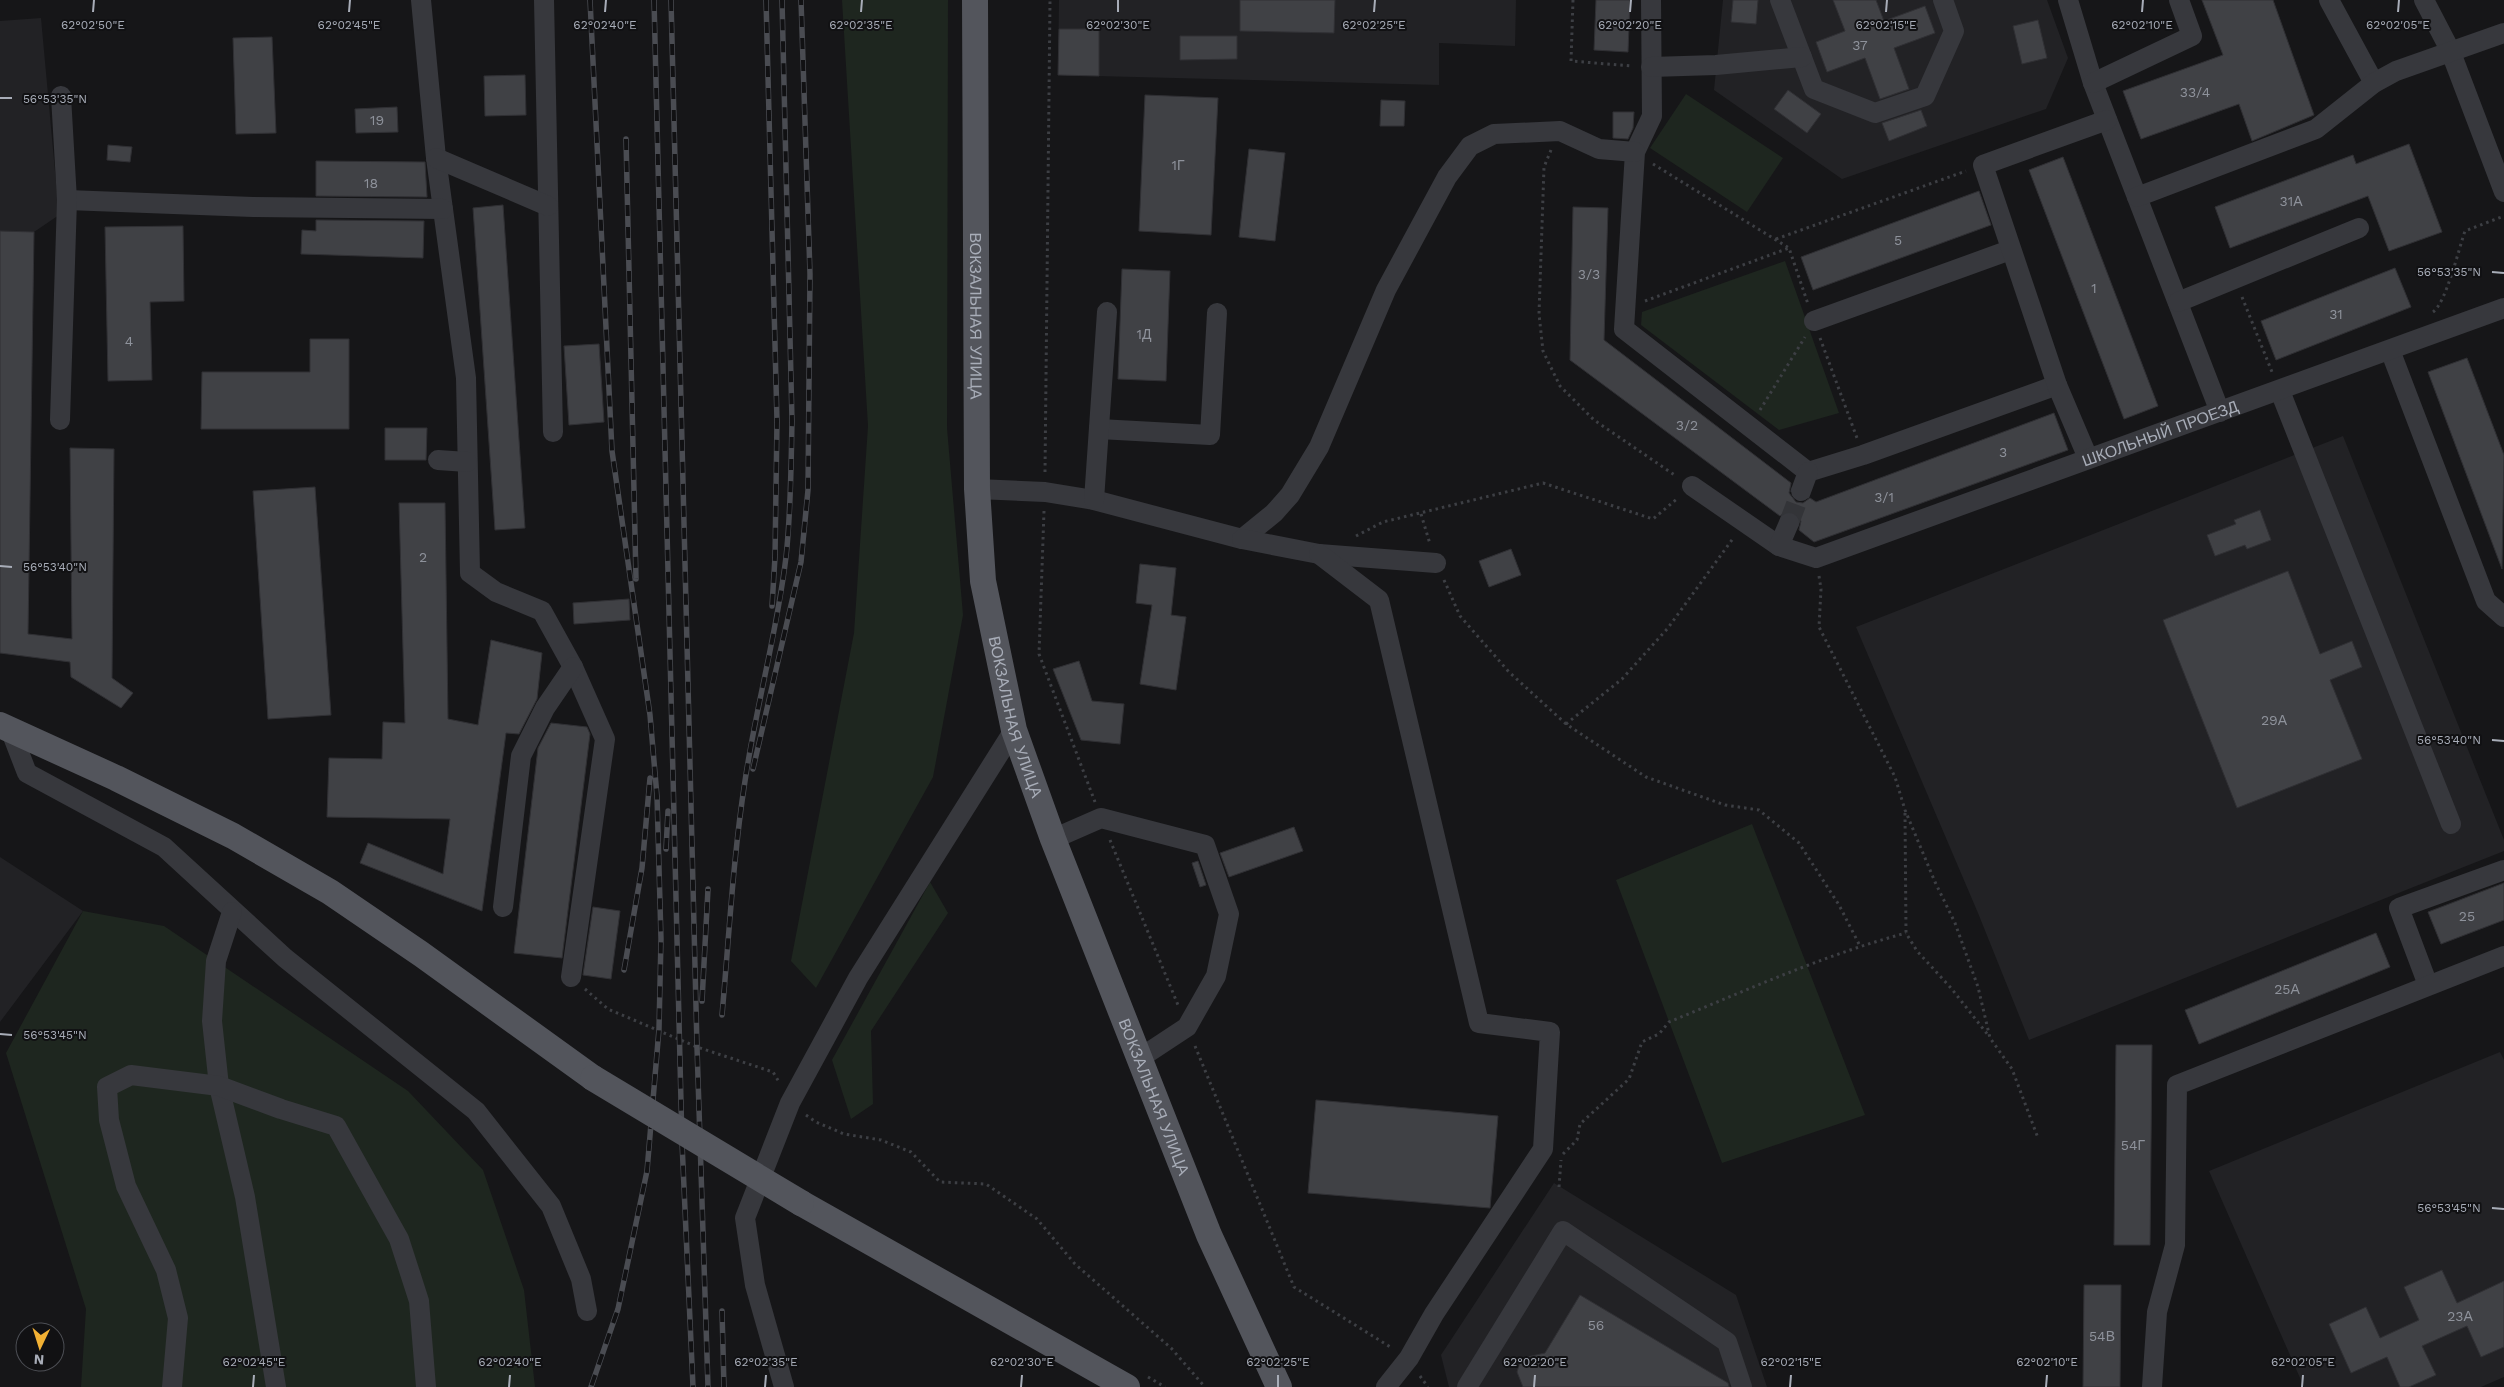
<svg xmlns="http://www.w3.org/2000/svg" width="2504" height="1387" viewBox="0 0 2504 1387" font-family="'Work Sans',sans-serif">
	<rect width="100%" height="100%" fill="#161618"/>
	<path fill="#222225" d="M1059 0H1516L1515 46 1439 43V85L1058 75Z
		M1723 0H2047L2068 58 2046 109 1842 179 1714 90Z
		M41 18 59 215 34 232 0 231V21Z
		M2343 436 2504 840V851L2029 1040 1978 913 1856 627Z
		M0 857 83 911 0 1022Z
		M2500 1052 2504 1060V1377L2481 1387H2304L2209 1171Z
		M1554 1183 1736 1295 1767 1387H1449L1441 1355Z"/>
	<path fill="#1e261f" d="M842 0H948L947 428 963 615 933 777 816 988 791 961 854 633 868 426Z
		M1686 94 1783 158 1747 212 1650 148Z
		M1785 261 1839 413 1779 430 1641 325 1642 312Z
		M1752 824 1865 1115 1722 1163 1616 880Z
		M930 882 948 913 871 1031 873 1104 851 1119 832 1060Z
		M83 911 164 926 408 1091 483 1170 524 1290 535 1387H81L86 1309 6 1053Z"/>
	<path fill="#404145" stroke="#303034" d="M1240 0H1335L1334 33 1240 31Z
		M1596 0H1630L1628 52 1594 50Z
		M1733 0H1758L1756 24 1731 22Z
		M1833 0H1876L1884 21 1925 6 1935 33 1894 48 1909 89 1880 99 1865 58 1827 72 1816 42 1845 31Z
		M2202 0H2273L2314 115 2252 141 2239 104 2141 139 2123 91 2223 55Z
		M2038 20 2047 58 2022 64 2013 26Z
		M1059 29H1099V76L1058 75Z
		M1180 36H1237V59L1180 60Z
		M272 37 276 133 236 134 233 38Z
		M525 75 526 115 485 116 484 76Z
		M1788 90 1821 114 1807 133 1774 109Z
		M1145 95 1218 98 1211 235 1139 231Z
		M1381 100 1405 101 1404 126H1380Z
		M397 107 398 132 356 133 355 109Z
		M1921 110 1927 126 1889 141 1882 123Z
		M1613 112H1634L1633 128 1628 139 1613 138Z
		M2409 144 2442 232 2389 251 2368 196 2230 248 2215 207 2353 155 2356 164Z
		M108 145 132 147 130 162 107 160Z
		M1249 149 1285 153 1275 241 1239 237Z
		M2063 157 2158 406 2124 419 2029 170Z
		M316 161 425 162 427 197 316 196Z
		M1979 191 1991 225 1813 290 1801 257Z
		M503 205 525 528 495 530 473 208Z
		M1573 207 1608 208 1604 340 1791 483 1789 493 1796 502 1803 503 1810 498 1816 502 2054 413 2068 450 1814 542 1799 530 1801 521 1794 512 1787 511 1780 516 1570 360Z
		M316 220 424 221 423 258 301 254 302 230 316 231Z
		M183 226 184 301 150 302 152 380 108 381 105 227Z
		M0 231 34 232 28 634 72 639 70 448 114 449 112 678 133 693 121 708 71 677 70 662 0 653Z
		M2395 268 2411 307 2276 360 2261 321Z
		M1122 269 1170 271 1166 381 1118 379Z
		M310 339H349V429H201L202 372H310Z
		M599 344 604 422 569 425 564 346Z
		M2467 358 2504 455 2502 569 2428 372Z
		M385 428H427L426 460H385Z
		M315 487 331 715 268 719 253 491Z
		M399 503H445L448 719 478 725 491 640 542 653 537 699 519 734 506 733 482 911 360 863 368 843 443 874 450 819 327 817 329 758 382 759 383 722 405 723Z
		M2260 510 2271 540 2247 549 2245 545 2215 556 2207 535 2236 524 2234 520Z
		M1511 549 1521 575 1489 587 1479 561Z
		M1140 564 1176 568 1171 615 1186 617 1176 690 1140 684 1152 605 1136 603Z
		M2288 571 2320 654 2352 641 2362 667 2330 680 2362 759 2237 808 2163 620Z
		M629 599 630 620 574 624 573 603Z
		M1079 661 1092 701 1124 704 1120 744 1081 740 1053 669Z
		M551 723 587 727 590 734 562 958 514 953 538 748Z
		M1294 827 1303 851 1229 877 1220 853Z
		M1198 861 1206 885 1200 887 1192 863Z
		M2504 883V920L2441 944 2428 912Z
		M593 907 620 911 611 979 583 975Z
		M2376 933 2390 967 2199 1044 2185 1010Z
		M2116 1045H2152L2150 1245H2114Z
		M1316 1100 1498 1116 1490 1208 1308 1193Z
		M2442 1270 2457 1303 2504 1281V1347L2481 1357 2467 1326 2422 1346 2436 1375 2409 1387H2400L2387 1357 2351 1373 2329 1324 2366 1307 2380 1338 2419 1320 2404 1287Z
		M2084 1285H2121L2120 1387H2083Z
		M1580 1295 1728 1383 1729 1387H1523L1517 1372 1520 1362 1527 1357 1545 1353Z"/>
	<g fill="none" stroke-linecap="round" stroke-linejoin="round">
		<path stroke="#333438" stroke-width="20" stroke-dasharray="20 10" stroke-linecap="butt" d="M1789 523 1801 491"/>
		<path stroke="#3d3f44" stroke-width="3" stroke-dasharray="2.5 4" stroke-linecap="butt" d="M1573 0 1571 61 1632 66
			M1551 150 1544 167 1539 314 1543 351 1560 386 1594 420 1676 476
			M1653 164 1789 248 1808 304
			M1776 239 1966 171
			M2242 297 2272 372
			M1645 301 1789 248
			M2433 312C2446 303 2459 248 2465 231L2504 216
			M1820 338 1857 438
			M1760 410 1805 337
			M1045 472 1050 0
			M1044 511 1039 654 1095 802
			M1421 514 1430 544
			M1356 536 1383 522 1543 483 1653 519 1678 498
			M1819 576 1821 589 1819 627 1895 777 1905 810 1935 882 1955 923 1978 987 1990 1038 2012 1069 2038 1138
			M1444 580 1460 616 1509 672 1566 724 1646 777 1725 805 1759 810 1799 843 1839 905 1860 946
			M1566 724 1622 679 1668 628 1734 537
			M1905 813 1906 933 1917 951 1951 988 1988 1035
			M1110 840 1178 1005
			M585 989 608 1009 697 1047 773 1072 779 1082
			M1195 1046 1294 1287 1392 1348
			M806 1115 816 1122 844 1134 881 1140 911 1152 940 1182 986 1184 1037 1219 1075 1264 1171 1348 1205 1387
			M1563 1154 1577 1140 1580 1124 1629 1079 1642 1042 1659 1034 1669 1022C1747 990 1824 955 1906 933
			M1559 1187 1561 1160
			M1420 1376 1428 1387
			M1148 1377 1165 1387"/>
		<g stroke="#37383d" stroke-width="20">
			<path d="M421 0 436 158 466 378 470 573 496 592 542 611 573 667 605 739 571 977"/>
			<path d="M544 0 553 432"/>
			<path d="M1651 0 1652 116 1635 152 1624 329 1808 472 1863 455 2057 385"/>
			<path d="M1780 0 1814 89 1875 113 1925 96 1954 31 1943 0"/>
			<path d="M2068 0 2093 83 2220 412"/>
			<path d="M2329 0 2374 83"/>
			<path d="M2424 0 2450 50 2504 192"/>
			<path d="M1651 67 1716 65 1802 57"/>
			<path d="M2093 83 2192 36 2179 0"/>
			<path d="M436 158 548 206"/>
			<path d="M2137 197 2316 129 2374 83 2396 71 2504 33"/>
			<path d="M67 200 253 207 443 209"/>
			<path d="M2178 302 2359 228"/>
			<path d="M1814 321 2010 250"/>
			<path d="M2390 350 2486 601 2504 617"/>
			<path d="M2280 391 2451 824"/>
			<path d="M60 420 67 200 61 96"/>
			<path d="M1099 429 1210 435 1217 313"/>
			<path d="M2088 458 2057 385 1983 165 2107 120"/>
			<path d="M438 460 467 462"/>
			<path d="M1692 486 1779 546"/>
			<path d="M977 489 1045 492 1094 500 1242 539 1274 513 1290 495 1319 447 1386 290 1447 177 1470 146 1494 134 1560 131 1599 149 1635 152"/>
			<path d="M1801 491 1808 472"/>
			<path d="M1094 500 1107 312"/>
			<path id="s1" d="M1789 523 1779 546 1816 558 2504 308"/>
			<path d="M1242 539 1319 554 1436 563"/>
			<path d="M1319 554 1379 600 1479 1023 1550 1032 1543 1149 1434 1314 1409 1358 1386 1387"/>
			<path d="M10 729 27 773 164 847 285 958 476 1111 551 1206 581 1279 587 1311"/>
			<path d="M1053 839 1101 818 1205 845 1229 914 1216 976 1187 1027 1140 1058"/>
			<path d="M503 907 521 756 545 708 573 667"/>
			<path d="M232 912 216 961 212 1021 219 1086 245 1197 276 1387"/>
			<path d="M2428 985 2399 908 2504 870"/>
			<path d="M172 1387 178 1318 166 1270 126 1186 109 1120 107 1087 131 1075 219 1086 281 1109 336 1126 399 1239 419 1301 426 1387"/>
			<path d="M784 1387 755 1285 745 1218 790 1103 858 978 1014 730"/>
			<path d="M1467 1387 1563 1231 1727 1342 1742 1387"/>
			<path d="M2152 1387 2157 1312 2175 1245 2177 1085 2504 956"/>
		</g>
		<g stroke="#53555c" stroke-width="26">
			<path id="s2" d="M975 0 977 489 983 581 1014 730 1053 839 1209 1235 1279 1387"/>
			<path d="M0 725 116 778 233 836 330 892 421 954 593 1078"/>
			<path d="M801 1203 1127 1387"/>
		</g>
		<g stroke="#4a4c52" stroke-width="5.5">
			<path id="rail" d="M590 0 612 451 650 715 657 796 661 939 659 1029 647 1171 618 1309 591 1387
				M654 0 682 1143 693 1387
				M671 0 697 1047 708 1387
				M766 0 777 421 775 557 772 606
				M626 139 636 579
				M753 769 801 562 808 490 810 274 801 0
				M666 849 668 811
				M624 970 642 868 650 778
				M702 1001 708 889
				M722 1015C729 937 733 858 745 781 756 706 777 633 786 557 791 512 791 466 792 421L782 0
				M722 1311 724 1387"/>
		</g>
		<use href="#rail" stroke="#111113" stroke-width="4" stroke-dasharray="11" stroke-linecap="butt"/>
		<path stroke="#53555c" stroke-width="26" d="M593 1078 801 1203"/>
	</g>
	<path fill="none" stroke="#a8adb8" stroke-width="2" d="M93 12 94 0M349 12 350 0M605 12 606 0M861 12 862 0M1118 12V0M1374 12 1375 0M1630 12 1631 0M1886 12 1887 0M2142 12 2143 0M2398 12 2399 0M0 98H12M2492 272 2504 273M0 566 12 567M2492 740 2504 741M0 1034 12 1035M2492 1208 2504 1209M253 1387 254 1375M509 1387 510 1375M765 1387 766 1375M1021 1387 1022 1375M1278 1387V1375M1534 1387 1535 1375M1790 1387 1791 1375M2046 1387 2047 1375M2302 1387 2303 1375"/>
	<g text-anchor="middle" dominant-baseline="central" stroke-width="4" stroke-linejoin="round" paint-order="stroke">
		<g font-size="14" fill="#8e929b">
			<text x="1860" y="45">37</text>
			<text x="2195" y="92">33/4</text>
			<text x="377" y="120">19</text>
			<text x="1178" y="165">1Г</text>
			<text x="371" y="183">18</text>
			<text x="2291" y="201">31А</text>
			<text x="1898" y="240">5</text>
			<text x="1589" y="274">3/3</text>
			<text x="2094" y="288">1</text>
			<text x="2336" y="314">31</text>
			<text x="1144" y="334">1Д</text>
			<text x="129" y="341">4</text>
			<text x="1687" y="425">3/2</text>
			<text x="2003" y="452">3</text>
			<text x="1884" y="497">3/1</text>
			<text x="423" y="557">2</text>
			<text x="2274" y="720">29А</text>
			<text x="2467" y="916">25</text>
			<text x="2287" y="989">25А</text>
			<text x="2133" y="1145">54Г</text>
			<text x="2460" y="1316">23А</text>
			<text x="1596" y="1325">56</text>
			<text x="2102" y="1336">54В</text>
		</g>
		<g font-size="16" fill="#a8adb8" stroke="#111113">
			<text stroke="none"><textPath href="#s2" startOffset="316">ВОКЗАЛЬНАЯ УЛИЦА</textPath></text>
			<text stroke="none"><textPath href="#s1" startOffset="430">ШКОЛЬНЫЙ ПРОЕЗД</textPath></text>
			<text stroke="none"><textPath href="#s2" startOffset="721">ВОКЗАЛЬНАЯ УЛИЦА</textPath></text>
			<text stroke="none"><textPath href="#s2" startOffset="1126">ВОКЗАЛЬНАЯ УЛИЦА</textPath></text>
		</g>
	</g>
	<g font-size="12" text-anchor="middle" fill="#a8adb8" stroke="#111113" stroke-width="4" stroke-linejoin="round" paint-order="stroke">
		<text x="93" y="29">62°02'50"E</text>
		<text x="1374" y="29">62°02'25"E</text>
		<text x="349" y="29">62°02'45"E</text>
		<text x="605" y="29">62°02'40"E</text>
		<text x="861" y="29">62°02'35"E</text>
		<text x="1118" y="29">62°02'30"E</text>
		<text x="1630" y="29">62°02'20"E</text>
		<text x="1886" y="29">62°02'15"E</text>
		<text x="2142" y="29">62°02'10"E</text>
		<text x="2398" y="29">62°02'05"E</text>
		<text x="55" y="103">56°53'35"N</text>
		<text x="2449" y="276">56°53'35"N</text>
		<text x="55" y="571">56°53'40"N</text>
		<text x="2449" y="744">56°53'40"N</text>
		<text x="55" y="1039">56°53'45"N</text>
		<text x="2449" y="1212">56°53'45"N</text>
		<text x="254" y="1366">62°02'45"E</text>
		<text x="510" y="1366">62°02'40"E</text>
		<text x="766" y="1366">62°02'35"E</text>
		<text x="1022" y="1366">62°02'30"E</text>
		<text x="1278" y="1366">62°02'25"E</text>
		<text x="1535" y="1366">62°02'20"E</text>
		<text x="1791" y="1366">62°02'15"E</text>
		<text x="2047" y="1366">62°02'10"E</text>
		<text x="2303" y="1366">62°02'05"E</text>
	</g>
	<g transform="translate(40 1347) rotate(184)"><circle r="24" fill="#111113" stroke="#4d4f55"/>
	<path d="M0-4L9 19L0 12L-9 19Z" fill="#f2b134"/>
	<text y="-8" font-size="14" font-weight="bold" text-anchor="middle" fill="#a8adb8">N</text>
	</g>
</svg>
